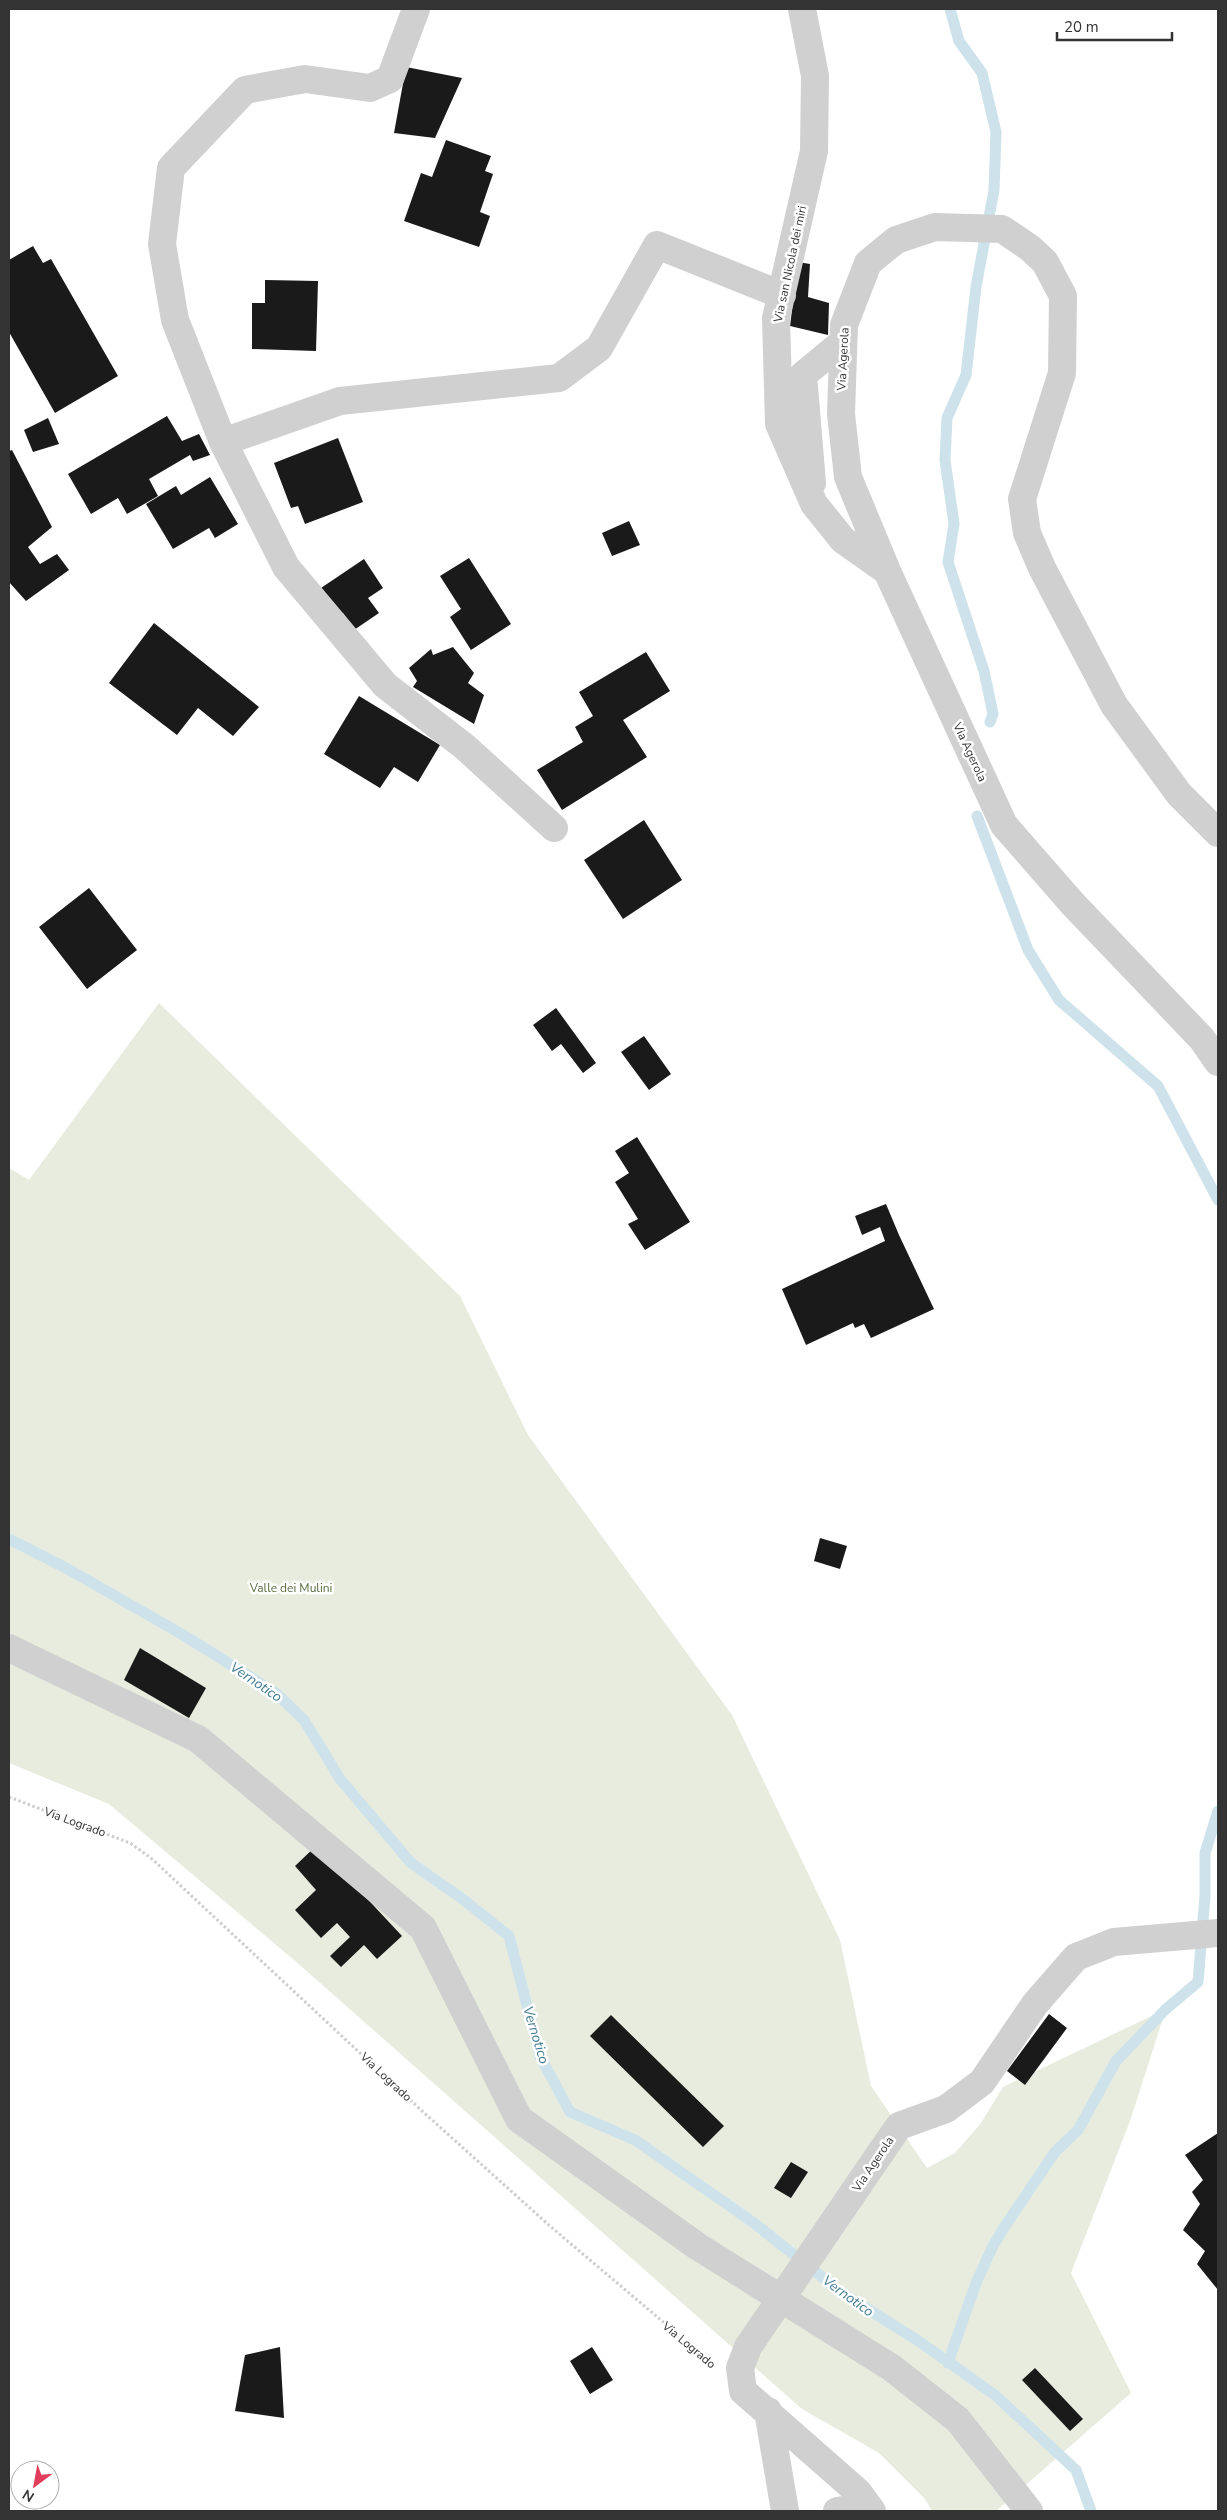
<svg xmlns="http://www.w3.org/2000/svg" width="1227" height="2520" viewBox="0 0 1227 2520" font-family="'Nunito Sans',sans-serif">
	<rect width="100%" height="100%" fill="#fff"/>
	<path fill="#e7ecdf" d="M159 1003 460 1296 528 1435 732 1715 840 1940 871 2086 927 2168 955 2153 981 2123 1003 2087 1166 2009 1130 2121 1071 2273 1131 2393 996 2511H932L925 2499 879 2453 802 2409 301 1966 109 1804 9 1763V1168L29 1180Z"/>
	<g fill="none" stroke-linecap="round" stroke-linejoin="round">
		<path stroke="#cde2eb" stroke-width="11" d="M950 9 959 41 982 73 996 132 994 190 976 287 966 375 947 418 945 460 954 524 948 562 984 671 993 714 990 722
			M977 816 1028 950 1059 1000 1158 1086 1218 1200
			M9 1539 68 1569 185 1636 277 1694 304 1720 340 1779 411 1863 460 1897 509 1936 540 2056 570 2112 635 2140 754 2223 842 2293 917 2340 995 2395 1076 2470 1091 2511
			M948 2363 976 2283 992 2248 1005 2226 1055 2152 1078 2130 1116 2061 1166 2009 1198 1982 1205 1896V1853L1218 1811"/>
	</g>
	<path fill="#1a1a1a" d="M406 67 462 78 435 138 394 133Z
		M446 140 491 156 485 171 493 174 480 212 490 216 479 247 404 221 421 173 432 177Z
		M33 246 43 263 51 259 118 376 55 413 9 332V260Z
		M798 262 810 264 808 297 829 303 828 335 790 326Z
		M265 280 318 281 316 351 252 349V303H265Z
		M167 416 182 441 199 434 210 455 193 461 190 455 149 479 158 496 127 514 118 498 91 514 68 474Z
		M48 418 59 444 33 452 24 430Z
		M338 438 363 502 305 524 298 506 291 508 274 463Z
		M12 450 52 527 28 547 40 564 57 554 69 570 26 601 9 582V451Z
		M210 477 238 524 215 538 209 528 173 549 146 504 176 486 181 495Z
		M629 521 640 545 612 556 602 533Z
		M469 558 511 624 471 650 450 617 461 609 440 576Z
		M364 559 383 588 368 598 379 613 354 630 343 613 337 617 318 590Z
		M154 623 259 707 233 736 198 708 177 735 109 683Z
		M453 647 474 673 468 683 484 695 474 724 413 687 417 681 409 668 431 649 433 655Z
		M646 652 670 691 623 720 647 757 562 810 537 770 583 742 575 727 593 716 579 692Z
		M359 696 440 745 418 782 394 767 380 788 324 754Z
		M644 820 682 880 623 919 584 860Z
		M89 888 137 950 87 989 39 927Z
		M556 1008 596 1063 583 1073 561 1044 552 1051 533 1025Z
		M644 1036 671 1074 649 1090 621 1052Z
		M637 1137 690 1222 645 1250 628 1224 638 1219 615 1182 629 1173 615 1151Z
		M886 1204 899 1235 934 1309 871 1338 864 1324 855 1328 853 1323 806 1345 782 1289 885 1241 880 1227 862 1235 855 1216Z
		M820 1538 847 1546 840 1569 814 1561Z
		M140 1648 206 1688 189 1718 124 1680Z
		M317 1845 402 1936 377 1959 364 1945 341 1967 330 1956 350 1937 337 1923 321 1938 295 1910 316 1890 295 1866Z
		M1049 2014 1067 2028 1025 2085 1007 2071Z
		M611 2015 724 2126 703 2147 590 2036Z
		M1218 2133V2290L1197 2264 1205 2251 1183 2230 1200 2204 1192 2192 1203 2180 1185 2155Z
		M791 2162 808 2172 791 2198 774 2188Z
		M280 2347 284 2418 235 2411 245 2355Z
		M592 2347 613 2380 590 2394 570 2361Z
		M1035 2368 1083 2419 1070 2431 1022 2380Z"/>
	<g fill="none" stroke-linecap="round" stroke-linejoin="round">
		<path stroke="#cdcdcd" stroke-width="3" stroke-dasharray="2.5 2.5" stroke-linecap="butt" d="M9 1797 130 1843 151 1858 421 2110 551 2227 707 2359"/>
		<path stroke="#d0d0d0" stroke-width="28" d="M802 9 815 76 814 151 776 318 779 424 814 504 843 540 887 571
			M223 442 175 320 162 244 171 168 245 90 305 79 370 88 390 79 416 9
			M812 483 803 375 843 342
			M554 828 465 747 385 685 286 567 223 442 340 401 559 378 599 348 657 245 782 295
			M1218 833 1179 794 1114 705 1042 568 1027 533 1022 499 1062 373 1063 296 1045 262 1030 248 1002 229 935 227 896 240 868 263 844 325 841 414 848 477 887 571 1004 825 1072 903 1202 1039 1218 1062
			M9 1648 198 1739 423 1928 519 2119 697 2246 892 2368 958 2420 1029 2511
			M881 2152 899 2126 946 2109 982 2082 1035 2004 1076 1957 1114 1942 1218 1933
			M748 2347 740 2368 743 2391 858 2492 872 2511
			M768 2411 785 2511
			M837 2511 849 2509 870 2510"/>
		<path stroke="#d0d0d0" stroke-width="28" d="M748 2347 881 2152"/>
	</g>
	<g text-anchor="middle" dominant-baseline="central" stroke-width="5" stroke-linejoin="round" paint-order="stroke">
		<g font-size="12" fill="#333" stroke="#fff">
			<text transform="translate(790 264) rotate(-78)">Via san Nicola dei miri</text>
			<text transform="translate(843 359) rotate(-87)">Via Agerola</text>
			<text transform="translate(970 752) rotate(65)">Via Agerola</text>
			<text transform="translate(75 1822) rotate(20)">Via Logrado</text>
			<text transform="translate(386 2077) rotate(43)">Via Logrado</text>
			<text transform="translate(873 2164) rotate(-56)">Via Agerola</text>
			<text transform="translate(689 2345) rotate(40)">Via Logrado</text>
		</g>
		<g font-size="12" fill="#5a6e40" stroke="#fff">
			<text x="291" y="1588">Valle dei Mulini</text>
		</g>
		<g font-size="14" font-style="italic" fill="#427c94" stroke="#fff">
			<text transform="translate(256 1682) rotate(34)">Vernotico</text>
			<text transform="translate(536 2035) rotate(73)">Vernotico</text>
			<text transform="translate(848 2296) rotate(36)">Vernotico</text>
		</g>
	</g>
	<rect width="1227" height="2520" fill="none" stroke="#333333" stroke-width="20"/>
	<g transform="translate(35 2485) rotate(212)"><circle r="24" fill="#ffffff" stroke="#adadad"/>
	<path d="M0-4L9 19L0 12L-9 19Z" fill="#e03e5a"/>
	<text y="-8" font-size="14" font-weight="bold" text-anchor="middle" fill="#333333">N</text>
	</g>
	<path d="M1057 32v8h115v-8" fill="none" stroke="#333333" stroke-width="2.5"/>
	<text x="1064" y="32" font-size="15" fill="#333333" stroke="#ffffff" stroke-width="4" paint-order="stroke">20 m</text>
</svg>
